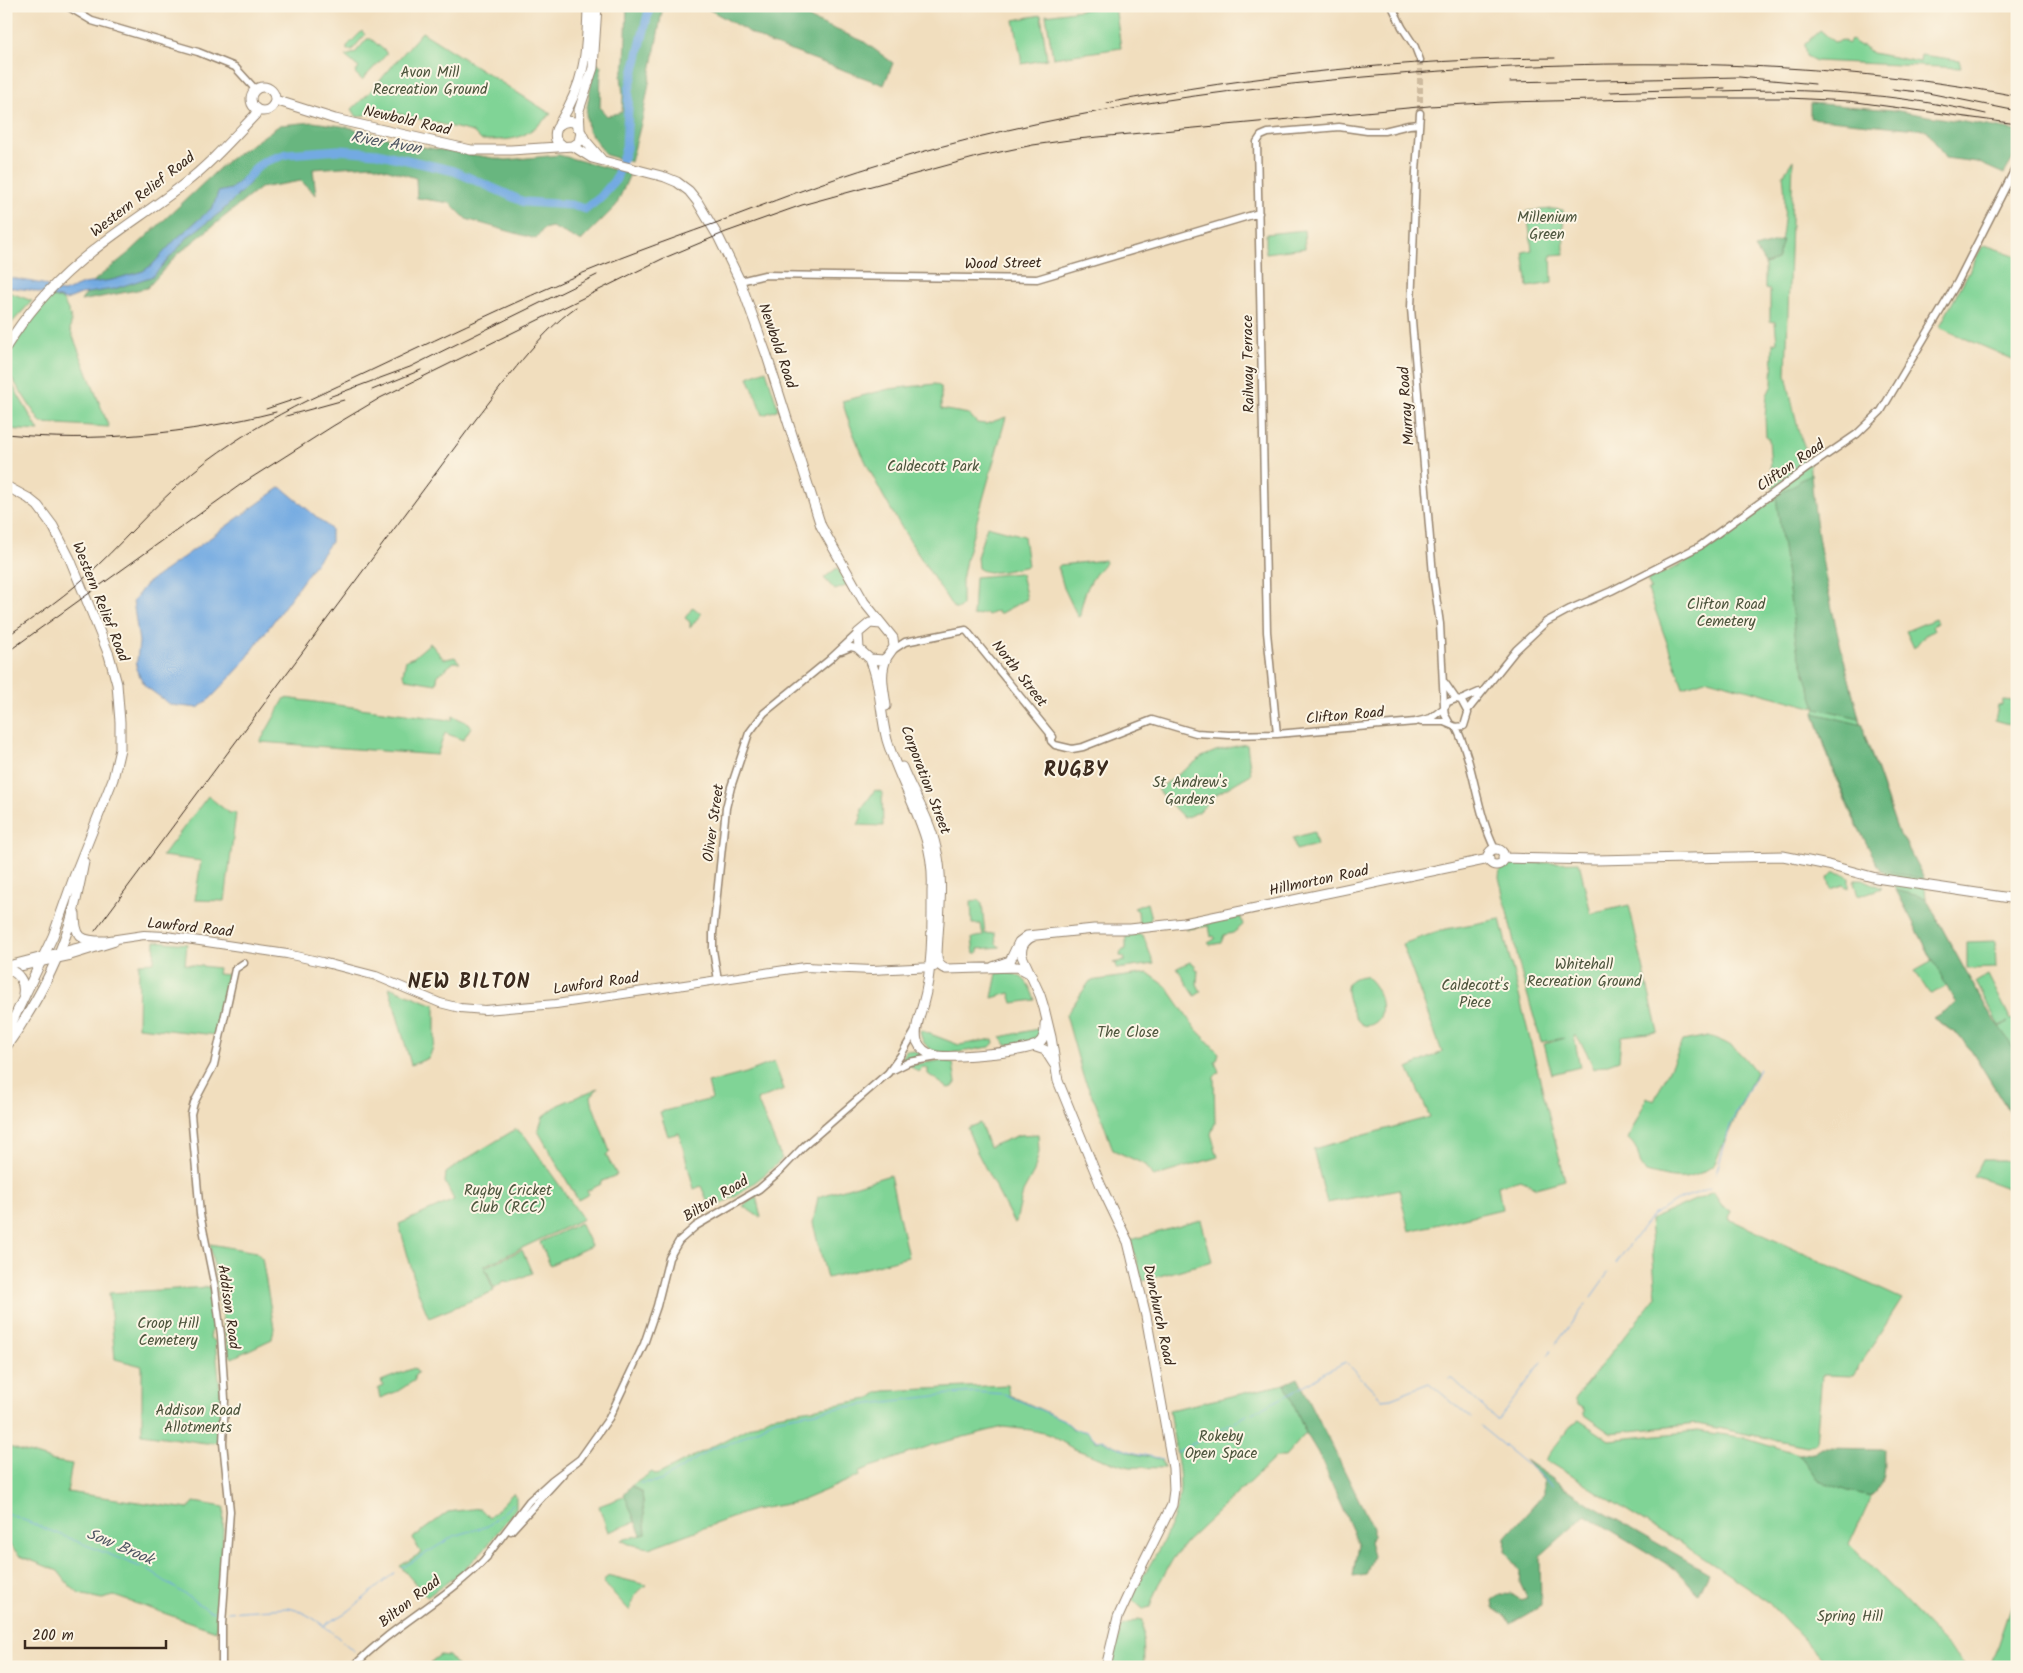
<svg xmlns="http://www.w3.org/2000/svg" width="2023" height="1673" viewBox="0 0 2023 1673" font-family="Kalam,sans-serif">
	<rect width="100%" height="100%" fill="#fcf5e5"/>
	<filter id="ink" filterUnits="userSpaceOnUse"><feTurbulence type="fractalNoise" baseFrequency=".02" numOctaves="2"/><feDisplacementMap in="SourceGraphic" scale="10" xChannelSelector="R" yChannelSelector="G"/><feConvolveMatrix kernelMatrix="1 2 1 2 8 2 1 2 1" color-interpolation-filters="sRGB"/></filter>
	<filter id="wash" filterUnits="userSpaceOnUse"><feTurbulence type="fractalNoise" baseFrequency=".0096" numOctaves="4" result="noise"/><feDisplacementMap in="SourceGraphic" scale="20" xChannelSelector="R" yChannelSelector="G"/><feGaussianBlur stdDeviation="1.12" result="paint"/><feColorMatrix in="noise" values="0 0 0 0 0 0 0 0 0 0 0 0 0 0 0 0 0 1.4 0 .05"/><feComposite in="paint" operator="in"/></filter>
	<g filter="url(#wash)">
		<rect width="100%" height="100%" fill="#f1debe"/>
		<path fill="#80d496" stroke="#5e7f5a" d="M1108 6H1115L1121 48 1053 58 1046 15Z
			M1041 15 1047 59 1022 64 1014 20Z
			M1820 30 1834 42 1843 40 1848 44 1851 40 1861 46 1863 45 1872 53 1920 62 1921 55 1959 60 1961 68 1816 61 1806 56 1804 45Z
			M362 31 365 35 352 50H347V46Z
			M422 32 551 114C521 140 520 140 481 140L473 132 383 110 357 117 352 109 369 93Z
			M367 39H371L386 52V55L362 80 355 73 359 68 345 56 355 53Z
			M1793 160 1786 375 1798 429 1809 459 1814 520 1831 610 1859 718 1899 835 1903 838 1924 879 1926 898 1965 971 1998 1028 2008 1022 1999 1026 1976 982 1988 975 2011 1020 2017 1017V1124L1972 1051 1958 1035 1933 1018 1956 1004 1947 986 1931 994 1929 993 1915 971 1933 961 1893 883 1881 870 1850 812 1830 763 1814 713 1816 708 1708 679 1683 687 1648 590 1651 589 1647 580 1679 566 1726 538 1776 497 1772 484 1769 439 1766 437 1765 417 1767 395 1772 385 1773 343 1777 342 1775 322 1770 321V290L1765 289V264L1777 260C1784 233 1787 203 1783 175Z
			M1552 209 1563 210 1564 254 1551 255 1552 283 1528 287 1523 252 1532 250 1527 211Z
			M1304 230 1305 248 1266 253V234Z
			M1985 245 2017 256V361L1941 328 1940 326 1982 247Z
			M6 291 32 301 6 329Z
			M51 297 62 299C68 309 73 318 70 329L109 427 41 423 6 369V357L45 300Z
			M766 370 778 408 777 410 763 415 748 377Z
			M6 382 13 386 39 431 6 429Z
			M935 384 941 387V409L969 414 977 423 986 424 1006 417 966 560 962 580V606L959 609H954C911 543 865 477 842 401L889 389Z
			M987 526 1024 536 1028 566C1013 569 990 577 978 568L977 557Z
			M1105 560V563C1090 578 1082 596 1080 616L1078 617 1064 588 1058 567 1060 565Z
			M837 568 848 585 835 590 824 578Z
			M1019 573 1021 574 1027 599 999 614 997 611 988 615 986 613 973 616 975 577Z
			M693 607 701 614 690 628V622L685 618Z
			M1935 619 1937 623 1932 626 1934 631 1925 635 1914 648 1906 631Z
			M430 643 443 658 446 659 455 657 460 663 454 662 438 675 436 684 406 679 403 674 406 660 414 657Z
			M285 698 450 720H452L453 716 470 724 471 727 463 740 445 733 437 755 260 742Z
			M2003 700 2014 701 2009 724 1995 720 1998 706 2002 705Z
			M1245 744 1247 745 1251 774 1217 794 1199 812 1184 818 1157 790 1202 757 1216 751Z
			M875 790 882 792 883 826 858 825 861 818 862 808Z
			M208 796 229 813H236L225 901 195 900 201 861 162 856Z
			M1314 832 1317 845 1296 850 1293 838Z
			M1579 862 1591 914 1629 905 1658 1032 1621 1036 1619 1060 1594 1069 1586 1051 1576 1036H1574L1580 1067 1552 1074 1544 1044 1565 1038 1541 1042 1521 972 1499 877 1500 870 1505 864Z
			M1834 872 1845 874 1849 878V888L1843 885 1831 889 1828 878Z
			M1856 879H1863L1882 888 1858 896 1854 882Z
			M979 900 982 904 985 934 995 933 996 944 1000 947 978 949V953H974L972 938 983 936 981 924H972L971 901Z
			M1147 903 1151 918 1149 923 1139 925 1138 911 1134 908Z
			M1241 917 1243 925 1233 933 1224 935 1221 943 1210 945 1208 943 1215 939 1214 936 1211 937 1209 926 1187 929 1186 927Z
			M1500 919 1565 1180 1536 1188 1520 1179 1498 1186 1502 1209 1409 1231 1399 1189 1327 1203 1313 1149 1430 1117 1408 1068 1442 1052 1402 944 1446 929Z
			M1126 934 1143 935 1154 964 1117 969 1116 963H1113L1125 961 1124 957 1120 956 1121 951 1126 949Z
			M155 941 187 944 185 964 218 968 217 974 230 975 216 1035 138 1027 139 963 154 962Z
			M1995 941 1996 968 1967 969V942Z
			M1190 962 1195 965 1196 969 1198 970 1197 984 1201 992 1195 996 1177 968Z
			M997 973C1021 972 1027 978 1035 1000L1013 1003 1010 993 992 998Z
			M1148 973 1166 986 1196 1029 1219 1053 1217 1060 1215 1061 1219 1072 1214 1077 1215 1123 1211 1134 1218 1157 1153 1177 1146 1165 1113 1150 1100 1113 1083 1076 1066 1015 1090 981Z
			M1364 976C1377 981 1389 1012 1376 1022 1361 1033 1354 1016 1350 1004 1345 989 1344 978 1364 976Z
			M389 987 435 1005V1042L429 1058 411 1065Z
			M1042 1028 1041 1037 1035 1041 1006 1045 1001 1037Z
			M920 1030 959 1045 993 1039 994 1043 990 1047C966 1050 923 1065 920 1030Z
			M1708 1036C1735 1045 1738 1050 1756 1072L1714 1165C1688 1184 1674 1179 1646 1172 1636 1163 1642 1150 1628 1139L1647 1097 1654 1101 1683 1041Z
			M906 1050 918 1052 929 1057 913 1058 901 1061Z
			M944 1060 953 1063 956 1083 953 1087 948 1088 928 1074V1069L923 1067 918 1072 909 1065Z
			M774 1062 784 1089 757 1100 782 1159C760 1180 738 1196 711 1209L701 1186 694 1189 679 1133 668 1136 660 1112 712 1099 708 1083 746 1073Z
			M598 1088 591 1096 593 1106 610 1152 606 1155 617 1175 600 1182 601 1184 587 1191 589 1194 578 1200 538 1131 543 1117 558 1105Z
			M980 1123 989 1147 1019 1135 1038 1134 1039 1152 1034 1172 1023 1192 1016 1222 1014 1223 977 1152 967 1128Z
			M516 1129 525 1136 583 1219 484 1266 494 1291 429 1318 418 1292 399 1224 454 1200 445 1182 446 1173 463 1161Z
			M1982 1160H2003L2017 1163 2008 1174 2010 1189 1974 1176Z
			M890 1175 908 1257 827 1278 813 1223 818 1197Z
			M1713 1192 1723 1207 1731 1211 1729 1219 1902 1299 1853 1376 1822 1375 1816 1443 1807 1446 1697 1424 1610 1433 1584 1415V1409L1577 1405 1574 1399 1656 1297 1650 1220Z
			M756 1196 761 1217H759L743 1206Z
			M1201 1220 1212 1261 1142 1281 1131 1240Z
			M580 1223 591 1246 550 1265 540 1242Z
			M210 1244 256 1252 262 1258 274 1328 272 1339 232 1358 228 1353Z
			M522 1250 532 1273 511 1282 504 1281 494 1288 485 1267Z
			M210 1287 212 1327 210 1338 215 1341 221 1397 219 1442 206 1443 142 1434V1366L115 1359 109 1293Z
			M414 1368 418 1373 414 1376 415 1380 398 1391 380 1398 378 1389 383 1386 381 1381Z
			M1285 1384 1306 1433 1285 1457H1276L1186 1542 1173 1559 1158 1585 1150 1607 1143 1609 1132 1599 1134 1592C1150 1562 1180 1522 1180 1486 1180 1465 1172 1432 1169 1410Z
			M1007 1385 1009 1395 1064 1420 1073 1429 1088 1432 1097 1442 1102 1440 1135 1454 1162 1459 1164 1468 1130 1467 1104 1460 1072 1448 1051 1435 1031 1430 1003 1427 932 1445 860 1471 859 1476 798 1502 753 1510 649 1548 629 1544 621 1540 646 1534 642 1492 631 1486 652 1472 656 1475 663 1472 771 1416 869 1399 877 1393 885 1391Z
			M1579 1420 1609 1440 1697 1431 1747 1438 1799 1454 1819 1481 1871 1496 1849 1544 1968 1667H1829L1768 1601 1696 1553 1545 1460 1572 1424Z
			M6 1446 54 1461 72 1464 67 1492 188 1509 194 1502 224 1507 222 1555 216 1631 114 1596 102 1599 79 1594 68 1584 58 1571 20 1556 6 1541Z
			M513 1493 516 1497V1508L487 1546 464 1570 427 1597 400 1566 421 1553 413 1539 414 1537 448 1512 480 1508 489 1518Z
			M626 1496 635 1522 608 1532 599 1506Z
			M611 1576 646 1585C636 1593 632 1598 630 1611L603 1582 607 1577Z
			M2017 1590V1667H1991Z
			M1138 1619 1143 1620 1144 1667H1111L1121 1627Z
			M440 1655 449 1656 458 1667H431L432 1661Z"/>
		<path fill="#68b67f" stroke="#52704e" d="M627 6H663L643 116 631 162 606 155 588 130 586 113 595 62 601 66 600 108 607 116 622 112 623 95 621 76 625 63Z
			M703 6H791L813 20 863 41 893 63 884 85 767 42Z
			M1810 103 1893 110 2017 131V152L2004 174 1977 162 1945 158 1927 130 1810 118Z
			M313 122 348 127 417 146 506 160 559 155 630 174 616 206 581 241 552 227 543 229 536 239 466 219 450 203 417 198 416 178 372 165 313 169 316 195 301 181 260 188 178 254 147 288 81 301 95 280 130 252 226 162 280 125Z
			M1783 240 1777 260 1765 264 1755 248Z
			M1811 473C1817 557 1838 637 1859 718L1816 708 1797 649 1776 497Z
			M1814 713 1863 725 1865 737 1899 835 1903 838 1924 879 1881 870C1852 820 1832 768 1814 713Z
			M1896 890 1926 898C1946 936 1966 973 1987 1009 1996 1025 2009 1038 2017 1054V1124L1972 1051 1958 1035 1933 1018 1956 1004Z
			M1298 1378 1373 1528V1536L1369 1542 1373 1556 1366 1575 1353 1577 1358 1543 1318 1453 1306 1433 1285 1384Z
			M1822 1448 1884 1449C1883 1468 1887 1483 1871 1496L1848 1491 1819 1481 1799 1454 1814 1453Z
			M1525 1460 1591 1505 1709 1573 1699 1594 1675 1569 1586 1515 1540 1556 1541 1606 1510 1624 1505 1615 1493 1609 1492 1600 1500 1595 1510 1593 1522 1601 1527 1598 1520 1583 1521 1571 1505 1551 1506 1537 1544 1494V1481Z
			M631 1486 642 1492 646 1534 641 1535 624 1494Z"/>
		<path fill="#73aae2" stroke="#576a80" d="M243 177 251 182 221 212 190 235 153 276 114 289 81 294 66 300 30 290 6 287V277L43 284 56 291 64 292 83 284 112 280 143 271 152 265 176 239 213 207 218 192 231 189Z
			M281 487 331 529V542L241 666 211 698 198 708 171 705 145 686 136 669 139 642 133 601 146 584Z"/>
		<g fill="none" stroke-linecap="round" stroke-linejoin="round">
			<path stroke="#73aae2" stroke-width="1" d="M1716 1174 1731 1123 1759 1069
				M1616 1263 1652 1215 1678 1200 1710 1188
				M1591 1297 1608 1273
				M1556 1344 1586 1304
				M1548 1354 1551 1350
				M1449 1379H1453L1496 1419H1499L1542 1362
				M1252 1413 1294 1392 1325 1372 1346 1362 1382 1399 1391 1398 1429 1383 1471 1418
				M1481 1427 1553 1486
				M1177 1452 1247 1415
				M640 1483 661 1481 711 1449 736 1441 775 1419 845 1407 951 1394 976 1392 1004 1394 1064 1420 1074 1429 1088 1432 1097 1441 1103 1440C1125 1452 1140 1454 1163 1459
				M6 1513 148 1570 210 1611 218 1612
				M402 1568 454 1536 488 1526 513 1504
				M227 1612 288 1608C314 1613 334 1635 354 1651
				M323 1626 350 1610 394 1573"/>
			<path stroke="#73aae2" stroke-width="9" d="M240 187 257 167 266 161 287 154 339 150 377 153 454 171 524 202 571 205 586 209 601 197 616 179 626 148 629 90 650 6"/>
		</g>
	</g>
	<g filter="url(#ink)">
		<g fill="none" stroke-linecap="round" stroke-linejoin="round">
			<path stroke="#cdba9e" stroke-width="6" stroke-dasharray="6 3" stroke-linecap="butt" d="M1420 60V113"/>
			<g stroke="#96846e" stroke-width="9">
				<path id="secondary" d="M67 6 92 21 198 52 235 67 255 89
					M1392 6 1402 27 1415 47 1420 60
					M1420 113 1416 172 1411 308 1433 575 1440 624 1444 705
					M740 281 765 275 1037 279 1259 213
					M893 650 905 642 966 630 1053 737
					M841 651 851 647 859 649
					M1445 683 1456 699
					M1468 710 1516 650 1546 622 1570 609 1611 591 1700 546 1806 469 1857 434 1881 411 1957 283 2017 165
					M1421 722H1444L1456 727 1464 726 1468 713 1461 700
					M1450 724 1445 715 1444 708 1448 702 1456 699 1461 700 1479 692
					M1456 727C1475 766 1476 811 1495 849
					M1277 734 1267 632 1257 142 1261 136 1268 133 1339 127 1367 131H1384L1409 125 1419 124
					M1050 735 1051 741 1055 745 1072 749 1083 747 1152 720 1196 733 1229 735 1277 734 1415 722 1431 718 1444 708
					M718 980 713 950V933L726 808 731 787 749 733 764 713 829 660 858 633
					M893 1070 909 1062 938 1057
					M511 1531 563 1474
					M484 1560 529 1501 552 1480 580 1459 609 1418 644 1344 657 1306 669 1258 679 1241 696 1226 759 1189 782 1169 804 1146 888 1073 901 1055 915 1031
					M222 1667V1625L230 1511 223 1443 225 1399 221 1335 215 1288 200 1214 191 1114 194 1103 214 1065 235 969 244 963
					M353 1667C393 1625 447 1599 487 1557"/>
			</g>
			<g stroke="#96846e" stroke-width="10">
				<path id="primary" d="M6 966 103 941 144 935 166 936 287 954 322 962 376 976 440 1003 460 1008 485 1010 556 1004 805 967 872 970 934 967
					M22 966 69 956 114 942"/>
			</g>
			<g stroke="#96846e" stroke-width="11">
				<path id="highway" d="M251 99a12 12 0 1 1 24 0a12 12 0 1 1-24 0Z
					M275 100 335 119 471 150H511L573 146 579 142 581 132 574 122C561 119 553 128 556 140L563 146
					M559 124C585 82 587 54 588 6
					M580 129 579 110 593 68 597 6
					M581 132 585 140 602 160
					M573 146 592 158 665 177 677 182 689 191 697 201 719 238 740 281 767 356 821 526 864 602 893 638 894 647 887 657 883 660 870 659 859 649 858 633 870 623 881 624
					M6 347C25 316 50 287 78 263 111 234 150 211 184 184 210 164 232 139 255 115L257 110
					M6 486 28 498 38 506 53 526 70 559 109 655 117 684 120 722V749L113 779 74 877 53 936 6 1035
					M870 659C881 684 880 714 887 740 897 774 916 805 926 839 931 855 933 874 932 891 932 928 933 969 923 1004 920 1015 914 1029 917 1041 920 1048 926 1053 933 1055 947 1059 1028 1052 1038 1044 1045 1039 1045 1031 1045 1024
					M886 706C884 689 879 673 887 657
					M902 767C913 794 930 819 936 848 945 882 938 920 937 955 937 962 939 967 946 969L1018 967 1029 973
					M1488 857a8 8 0 1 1 16 0a8 8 0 1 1-16 0Z
					M1503 858 1595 860 1783 856 1828 865 1876 878 2017 899
					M75 914C75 938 81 941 103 941
					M1034 936C1025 939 1020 947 1022 956L1040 995 1044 1008 1051 1037 1058 1081 1101 1186 1128 1242 1146 1316 1173 1468 1174 1490 1172 1505 1139 1571 1118 1617 1106 1667
					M993 967 1010 961 1019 942 1027 936 1094 929H1130L1184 923 1489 859
					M6 969C19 972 25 982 23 994
					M1033 1046 1045 1050 1054 1064
					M6 1047C33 1009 56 967 70 923 76 903 80 883 84 862"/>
			</g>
			<use href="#secondary" stroke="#fff" stroke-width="6"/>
			<use href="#primary" stroke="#fff" stroke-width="8"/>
			<use href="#highway" stroke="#fff" stroke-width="9"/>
			<path stroke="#3b2a1e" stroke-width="1" d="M1510 82 1739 77 1815 84
				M1892 89 1928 93 2017 111
				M1718 91C1811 88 1894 93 1986 114
				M1610 92 1725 88
				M1107 103C1254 75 1405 59 1555 58
				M372 390 421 370
				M329 397 410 367 597 275
				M266 409 302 397
				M286 416 344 400
				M6 434C97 443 188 434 276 412
				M6 637C37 615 69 594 96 567 133 532 167 491 208 460 239 437 272 418 306 401 392 361 477 319 564 281 613 260 663 242 713 224 769 203 824 181 881 164 1045 113 1217 89 1388 75 1597 58 1810 57 2017 96
				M6 653 240 485 333 426 380 398 662 259 726 232 802 205 981 156 1033 145 1077 139 1429 106 1504 102 1686 98H1788L1849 101 2017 124
				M95 931 476 419C507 380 536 336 576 307"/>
		</g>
	</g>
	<g text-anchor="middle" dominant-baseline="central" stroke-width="4" stroke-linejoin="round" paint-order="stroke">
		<g font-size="15" fill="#4c543c" stroke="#fcf5e5">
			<text x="430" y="73">Avon Mill<tspan x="430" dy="17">Recreation Ground</tspan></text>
			<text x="1547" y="218">Millenium<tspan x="1547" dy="17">Green</tspan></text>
			<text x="933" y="467">Caldecott Park</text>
			<text x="1726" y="605">Clifton Road<tspan x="1726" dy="17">Cemetery</tspan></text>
			<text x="1190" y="783">St Andrew's<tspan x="1190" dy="17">Gardens</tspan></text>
			<text x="1584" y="965">Whitehall<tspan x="1584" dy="17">Recreation Ground</tspan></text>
			<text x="1475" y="986">Caldecott's<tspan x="1475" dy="17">Piece</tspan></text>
			<text x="1128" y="1033">The Close</text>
			<text x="508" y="1191">Rugby Cricket<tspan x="508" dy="17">Club (RCC)</tspan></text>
			<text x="168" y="1324">Croop Hill<tspan x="168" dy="17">Cemetery</tspan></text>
			<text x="198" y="1411">Addison Road<tspan x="198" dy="17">Allotments</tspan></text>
			<text x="1221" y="1437">Rokeby<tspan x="1221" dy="17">Open Space</tspan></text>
			<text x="1850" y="1617">Spring Hill</text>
		</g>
		<g font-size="15" fill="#3b2a1e" stroke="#fcf5e5">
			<text transform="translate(407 121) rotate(13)">Newbold Road</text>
			<text transform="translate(143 195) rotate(-38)">Western Relief Road</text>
			<text transform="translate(1003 264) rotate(-1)">Wood Street</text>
			<text transform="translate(777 346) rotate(71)">Newbold Road</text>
			<text transform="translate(1249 364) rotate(-91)">Railway Terrace</text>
			<text transform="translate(1407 406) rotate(-94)">Murray Road</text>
			<text transform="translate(1791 466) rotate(-35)">Clifton Road</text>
			<text transform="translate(100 602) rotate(68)">Western Relief Road</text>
			<text transform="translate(1019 674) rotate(52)">North Street</text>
			<text transform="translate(1345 716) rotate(-5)">Clifton Road</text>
			<text transform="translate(925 780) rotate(69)">Corporation Street</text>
			<text transform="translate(714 823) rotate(-82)">Oliver Street</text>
			<text transform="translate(1319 881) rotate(-12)">Hillmorton Road</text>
			<text transform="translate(190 928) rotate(6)">Lawford Road</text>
			<text transform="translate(596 984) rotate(-8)">Lawford Road</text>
			<text transform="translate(716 1199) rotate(-32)">Bilton Road</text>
			<text transform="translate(228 1307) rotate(82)">Addison Road</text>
			<text transform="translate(1158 1315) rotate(78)">Dunchurch Road</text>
			<text transform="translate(410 1602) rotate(-38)">Bilton Road</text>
		</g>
		<g font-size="16" font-style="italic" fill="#4f5763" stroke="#fcf5e5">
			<text transform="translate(386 143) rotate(10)">River Avon</text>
			<text transform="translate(120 1547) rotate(23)">Sow Brook</text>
		</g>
		<g font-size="20" font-weight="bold" letter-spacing="1" fill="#3b2a1e" stroke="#fcf5e5">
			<text x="1076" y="771">RUGBY</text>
			<text x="469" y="983">NEW BILTON</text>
		</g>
	</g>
	<rect width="2023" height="1673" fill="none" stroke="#fcf5e5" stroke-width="25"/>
	<path d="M25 1640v8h141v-8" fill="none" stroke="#3b2a1e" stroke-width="2.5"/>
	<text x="32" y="1640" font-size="15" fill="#3b2a1e" stroke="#fcf5e5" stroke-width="4" paint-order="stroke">200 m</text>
</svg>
